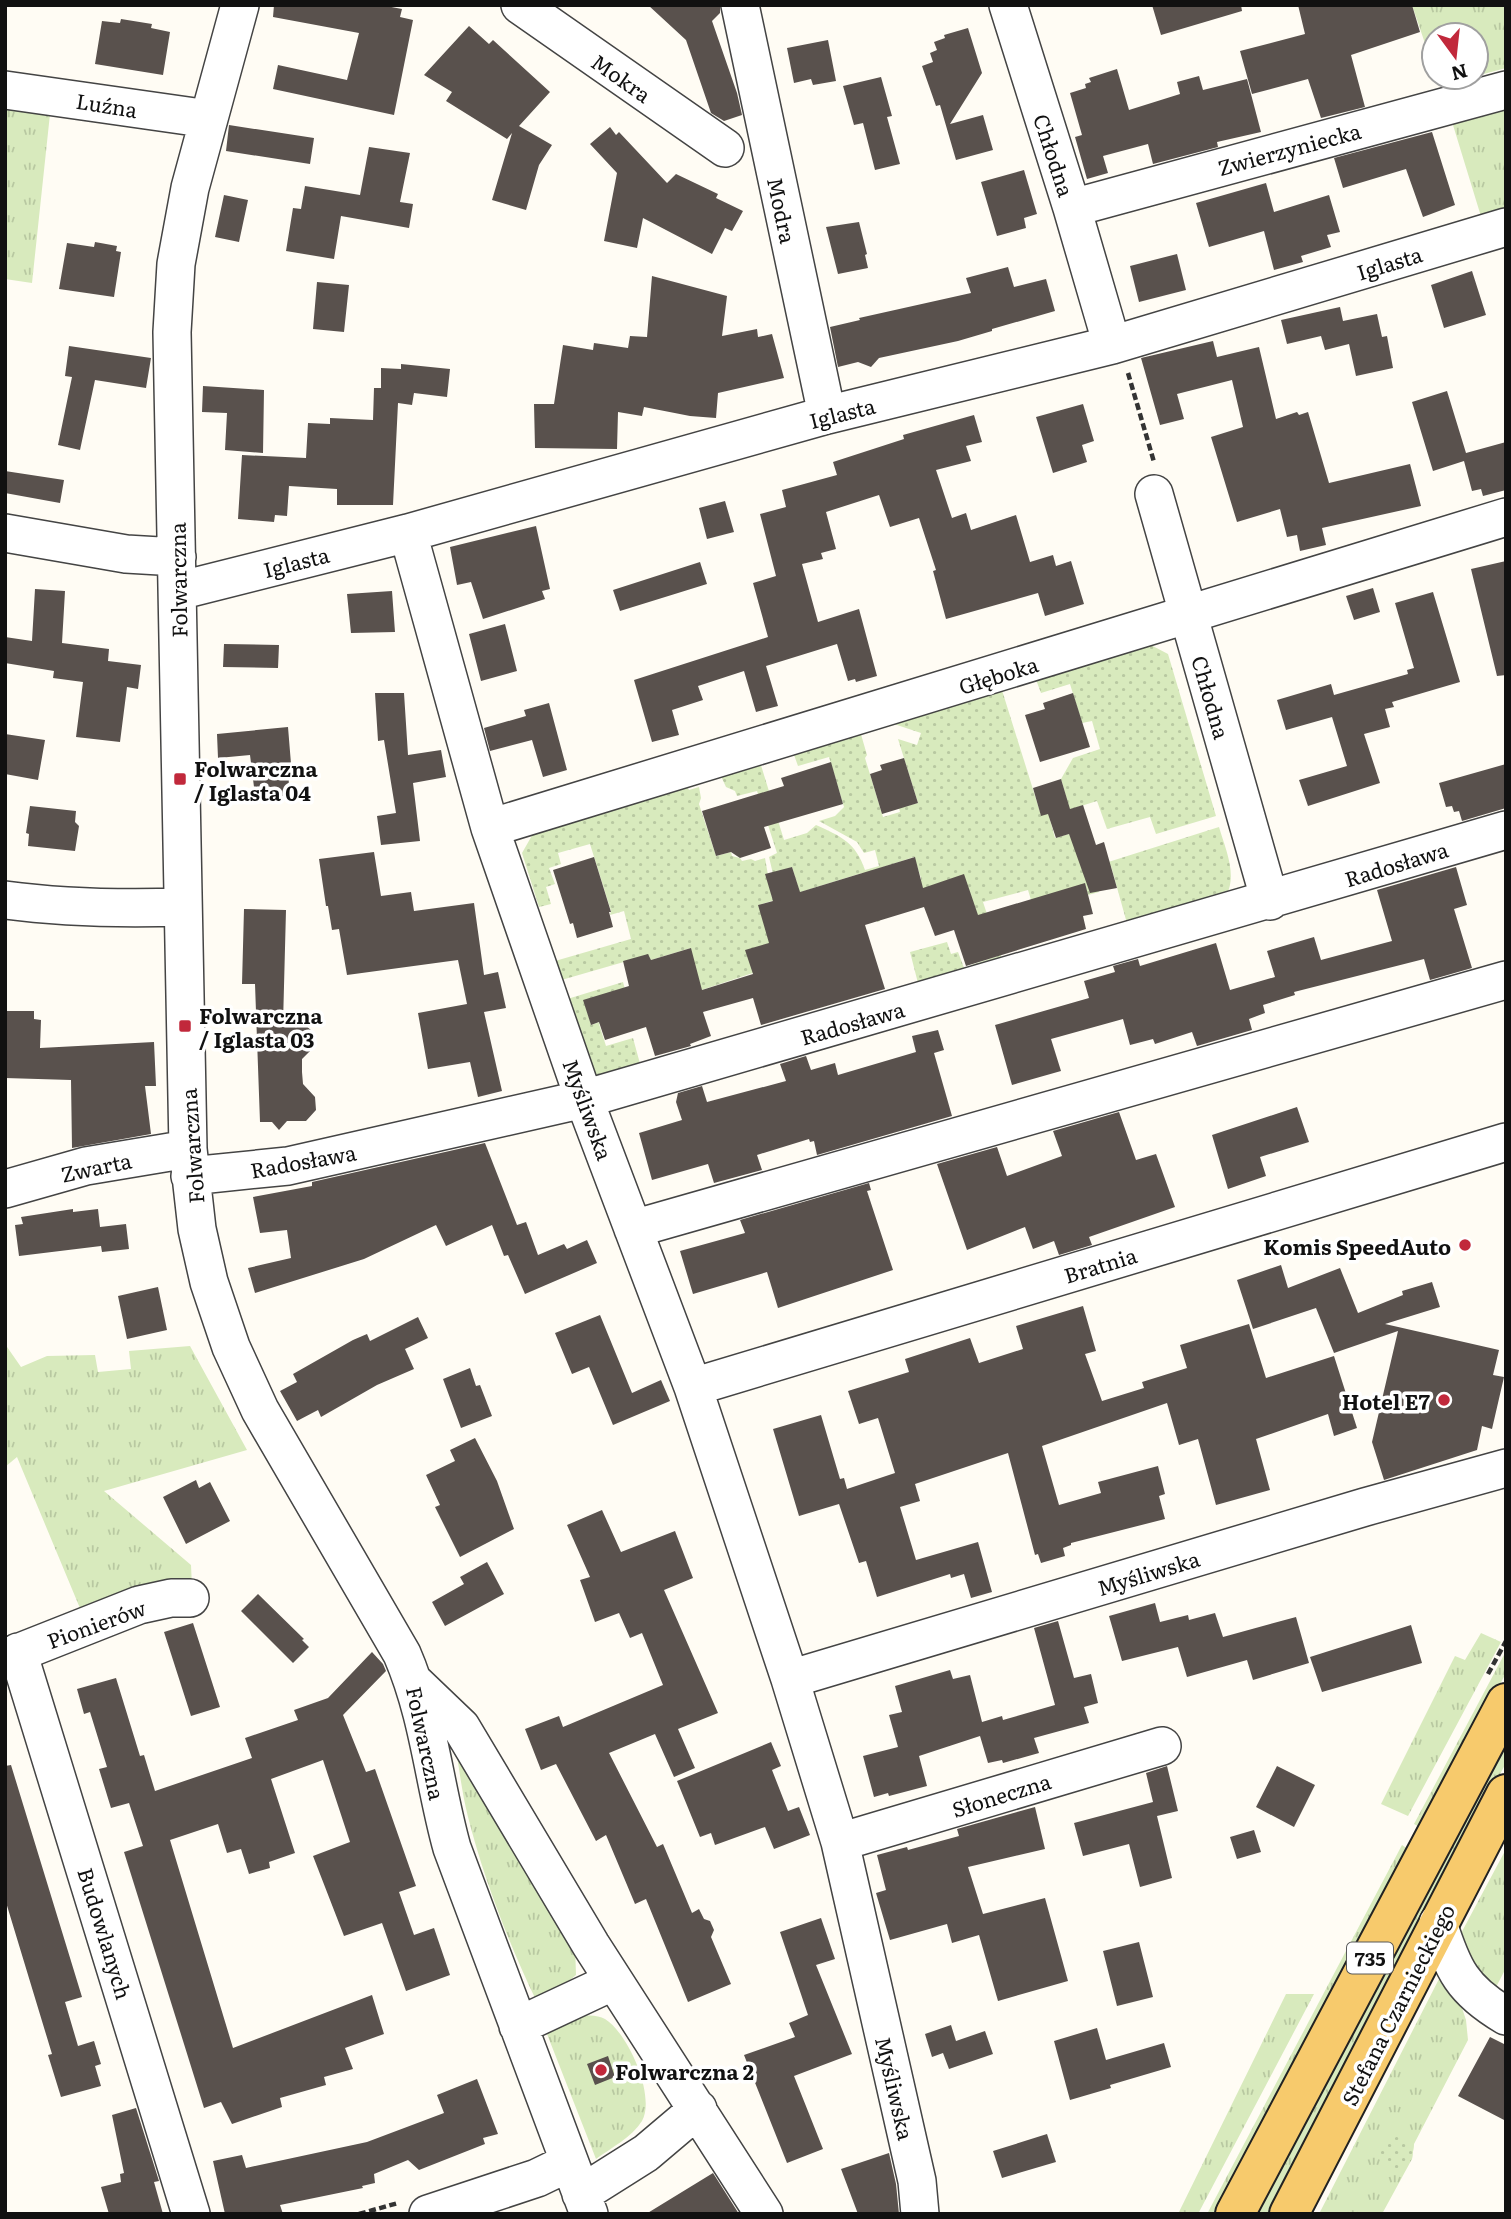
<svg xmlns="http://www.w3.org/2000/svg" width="1511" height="2219" viewBox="0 0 1511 2219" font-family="Literata,serif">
	<defs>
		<pattern id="grass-tufts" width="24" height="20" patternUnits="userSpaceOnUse" patternTransform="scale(1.75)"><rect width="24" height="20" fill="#d8eabd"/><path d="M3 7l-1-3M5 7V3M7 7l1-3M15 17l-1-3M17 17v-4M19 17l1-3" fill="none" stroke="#b8c8a1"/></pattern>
		<pattern id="garden-dots" width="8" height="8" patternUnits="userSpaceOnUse" patternTransform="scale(1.75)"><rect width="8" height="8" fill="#d8eabd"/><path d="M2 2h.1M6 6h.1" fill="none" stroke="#b8c8a1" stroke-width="1.8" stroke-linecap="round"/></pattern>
	</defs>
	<rect width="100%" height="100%" fill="#fffcf4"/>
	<path fill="url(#grass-tufts)" d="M1412 5H1506V68L1476 76V35H1434V70Z
		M1506 99V215L1483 223 1449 112Z
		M5 106 50 114 32 283 5 279Z
		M5 1344 21 1367 47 1356 95 1355 98 1372 131 1369 129 1351 190 1346 247 1450 104 1491 191 1565 192 1587 82 1613 17 1457 5 1467Z
		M1481 1633 1501 1642 1408 1816 1381 1804 1455 1656 1465 1660Z
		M1506 1651V1673L1423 1829 1414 1824Z
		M1506 1736V1763L1425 1915 1273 2214H1253Z
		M455 1743 575 1944 576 1975 545 2001 535 1998C509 1944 483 1876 468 1817 462 1793 459 1768 455 1743Z
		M1402 1845 1411 1851 1219 2214H1207Z
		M1506 1849V1968L1494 1991 1473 1970 1458 1939Z
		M1441 1975 1462 2008 1466 2020 1468 2040 1414 2144 1412 2159 1382 2214H1319Z
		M1286 1994H1314L1198 2214H1178Z
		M573 2015C583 2016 597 2014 605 2019 628 2033 656 2096 642 2121 632 2137 611 2148 596 2159L547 2034 556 2024Z"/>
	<path fill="url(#garden-dots)" fill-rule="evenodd" d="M1147 643 1168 654 1216 816 1156 834 1150 817 1107 829 1097 801 1049 816 1055 838 1069 834 1093 871 1099 892 1088 895 1085 885 1031 900 1028 890 983 902 1003 962 973 971 971 965 998 956 918 890 921 878 914 857 865 873 880 921 877 922 862 873 759 905 777 965 599 1024 606 1046 633 1038 642 1071 592 1078 564 1000 623 982 629 1004 691 948 651 960 648 955 558 981 555 961 631 939 624 911 610 915 611 911 590 844 558 853 561 864 549 868 555 884 546 887 551 904 539 907 522 853 534 832 686 784 689 790 699 787 701 798 699 804 716 856 731 852 732 856 740 858 742 861 751 859 755 861 765 858 772 898 799 890 792 867 773 874 769 857 777 853 757 791 737 796 735 791 726 787 720 774 760 762 784 840 807 833 816 825C841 836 856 843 865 870L879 866 875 850 864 853 857 842 819 821 835 816 844 807 829 757 798 766 793 752 860 731 867 755 865 758 883 817 900 812 899 808 918 803 898 739 917 745 921 733 894 724 892 721 1001 687 1041 815 1069 807 1061 779 1073 758 1100 749 1092 721 1082 723 1070 684 1041 693 1035 677ZM584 1000 620 1015 591 1025Z
		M1219 827C1225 848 1237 873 1227 894L1128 927 1111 866 1102 864Z
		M947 942 951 954 958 952 966 973 919 987 910 952Z
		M1402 2135 1414 2144 1412 2159 1396 2170C1383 2168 1375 2155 1381 2142Z"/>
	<path fill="#59514d" d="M274 5H381L402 9 400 17 413 20 394 115 273 89 278 65 347 80 359 33 273 17Z
		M648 5H720V13L712 21 737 93 742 115 724 121 711 113 686 40Z
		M1152 5H1241L1242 11 1161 35Z
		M1298 5H1412L1420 32 1351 55 1365 107 1321 118 1308 79 1252 94 1240 51 1305 34Z
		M121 19 152 24 151 28 170 32 163 75 95 64 102 21 120 23Z
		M469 26 489 44 493 40 550 92 519 126 552 145 539 165 526 210 492 200 512 133 507 139 446 101 452 92 424 75Z
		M968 28 982 73 950 124 983 115 993 150 956 160 940 105 936 106 922 66 933 62 930 53 937 50 934 42 945 38 944 35Z
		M828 40 836 81 813 85 811 79 794 83 787 48Z
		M1117 69 1129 110 1180 94 1177 82 1199 76 1203 90 1247 79 1261 132 1217 142 1218 147 1153 164 1148 144 1103 156 1108 173 1087 179 1075 137 1082 135 1070 93 1086 88 1085 84 1091 82 1089 78Z
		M881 77 892 116 887 117 900 164 875 170 863 123 854 125 843 86Z
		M229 125 314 138 310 164 226 151Z
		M610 127 616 135 619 132 667 183 676 174 718 194 716 198 743 211 732 231 725 228 712 254 643 218 637 248 604 241 617 173 590 144Z
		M1432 132 1455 205 1423 217 1406 169 1343 188 1334 158Z
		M369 147 410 153 400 202 413 204 409 228 341 216 334 259 286 251 293 208 301 209 305 186 360 195Z
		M1024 170 1037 214 1024 218 1026 228 997 236 981 182Z
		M1266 183 1274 212 1329 195 1340 232 1327 235 1331 247 1301 256 1303 262 1274 270 1264 231 1209 247 1196 203Z
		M224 195 248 200 239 242 215 237Z
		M859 222 867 254 865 255 868 268 838 274 826 227Z
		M95 242 117 246 116 251 121 252 114 297 59 289 67 243 94 247Z
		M1177 254 1186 290 1139 302 1130 266Z
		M1008 267 1014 287 1046 279 1055 311 992 329V331L958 341 879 358 871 367 858 362 838 367 830 327 860 320 859 318 971 293 966 278Z
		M1472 271 1486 315 1444 328 1431 285Z
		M652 276 727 296 722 336 757 329 758 337 772 334 784 378 718 393 716 418 690 416 644 407 642 416 618 412 617 449 535 448 534 404H554L563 345 593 350 594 343 628 348 630 336 647 337Z
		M317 282 349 285 344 332 313 329Z
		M1340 307 1343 321 1377 314 1382 337 1387 336 1393 368 1356 376 1349 344 1325 350 1321 336 1287 344 1281 320Z
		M1213 341 1217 357 1259 347 1276 419 1297 412 1299 415 1308 412 1329 483 1410 464 1421 506 1322 528 1326 545 1300 551 1297 535 1287 537 1280 509 1237 522 1211 437 1243 427 1232 380 1177 394 1184 419 1160 425 1141 358Z
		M69 346 151 358 146 388 95 380 80 450 58 445 72 377 65 376Z
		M401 364 450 369 447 397 414 393 412 405 398 403 393 505H337V489L289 486 287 516 275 515 274 522 238 519 242 455 306 458 308 423 330 424V418L373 420 374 388H381V368L401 369Z
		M203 386 264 390 263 453 225 450 227 413 202 412Z
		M1447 391 1466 453 1506 442V490L1483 496 1481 489 1472 491 1464 461 1433 471 1412 402Z
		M1083 404 1094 441 1082 445 1087 462 1053 473 1036 417Z
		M974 415 982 442 966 446 971 461 936 470 952 518 966 513 971 530 1016 515 1030 562 1053 555 1056 566 1071 561 1084 604 1045 616 1038 593 946 619 933 571 936 570 919 518 890 527 879 495 826 512 836 549 821 553 823 559 802 564 818 622 859 609 877 676 856 682 855 679 848 681 837 644 766 666 778 706 756 712 744 671 698 686 703 700 672 710 679 735 652 742 634 680 768 637 753 583 776 576 760 514 786 507 782 490 837 475 833 462 904 439 903 435Z
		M5 471 64 480 60 503 5 493Z
		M725 501 734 532 707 539 699 508Z
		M536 526 550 589 542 591 545 599 483 619 471 582 457 585 450 547Z
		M1506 561V675L1497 676 1471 569Z
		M700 562 707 584 620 611 613 590Z
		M1373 588 1380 612 1354 620 1346 596Z
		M35 589 65 591 62 643 109 649 108 661 141 665 138 689 127 687 120 742 76 737 83 682 53 678 54 671 5 663V637L32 641Z
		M392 591 395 632 351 633 347 594Z
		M1433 592 1460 682 1392 702 1394 707 1385 709 1390 727 1364 734 1380 783 1308 806 1299 780 1347 766 1332 717 1286 730 1277 700 1331 684 1334 695 1408 674 1407 670 1414 668 1395 603Z
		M505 624 517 671 481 681 469 634Z
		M224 644 279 645 278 668 223 667Z
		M375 693H404L408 755 441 750 446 777 413 783 420 841 381 845 377 816 396 813 384 740 378 741Z
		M1073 693 1090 747 1040 762 1025 715 1045 709 1043 703Z
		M549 703 567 770 543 777 532 740 490 751 484 728 526 716 524 710Z
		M288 727 292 776H289L288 799 256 803 250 755 218 758 217 734Z
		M5 734 45 740 38 780 5 774Z
		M904 758 918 803 882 814 870 774 882 770 880 765Z
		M831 762 843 804 764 827 771 848 740 858 731 852 716 856 702 811 784 786 781 778Z
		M1506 764V808L1462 821 1459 811 1454 812 1452 806 1446 807 1439 783Z
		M1061 779 1070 809 1083 805 1096 845 1104 842 1117 888 1090 893 1069 834 1056 838 1048 814 1041 816 1033 788Z
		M30 806 76 811 75 822 79 826 75 851 28 846 29 834 26 833Z
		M374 852 381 896 411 892 414 911 474 903 484 975 498 972 506 1008 484 1012 502 1091 478 1097 470 1062 428 1069 418 1013 467 1004 458 960 347 975 339 929 332 930 328 906H326L319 859Z
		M594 857 611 912H609L613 927 577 938 573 923 570 924 553 870Z
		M915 857 923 888 964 874 978 915 1085 883 1093 914 1083 916 1086 929 966 966 954 930 935 936 924 907 865 925 885 989 761 1025 753 998 703 1012 711 1036 690 1044 691 1046 655 1056 646 1027 605 1040 599 1022 591 1025 583 1000 629 986 623 961 648 954 651 960 691 948 702 990 753 974 745 950 769 943 758 905 773 901 765 874 792 867 800 892Z
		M1456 867 1467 905 1454 909 1472 968 1430 980 1424 959 1294 992 1295 995 1263 1005 1265 1013 1249 1019 1252 1030 1197 1046 1192 1032 1155 1044 1153 1039 1130 1045 1123 1019 1051 1039 1061 1071 1012 1085 995 1025 1089 998 1084 981 1115 972 1113 966 1138 959 1140 966 1216 943 1230 990 1275 977 1267 951 1314 937 1321 960 1392 941 1377 890Z
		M244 909 286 910 283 1024 303 1023 313 1032 314 1047 302 1059V1072L303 1084 315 1097 316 1110 306 1121H287L279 1130 272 1122H260L255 984H242Z
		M5 1011H34V1019L41 1020 40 1048 154 1042 156 1086H145L151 1134 72 1148 71 1080 5 1078Z
		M938 1030 944 1050 934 1053 952 1116 817 1155 814 1141 810 1142 809 1139 757 1155 762 1170 714 1183 708 1164 652 1180 639 1133 682 1120 676 1102 678 1093 702 1086 707 1102 786 1081 780 1064 806 1056 811 1070 835 1063 838 1075 916 1052 912 1036Z
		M1297 1107 1309 1142 1260 1157 1266 1176 1228 1189 1212 1135Z
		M1119 1112 1136 1160 1156 1154 1175 1207 1089 1237 1092 1245 1059 1255 1054 1241 1033 1249 1025 1227 967 1250 937 1164 997 1147 1007 1176 1062 1156 1053 1131Z
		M485 1143 517 1225 526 1222 538 1255 564 1244 567 1249 587 1240 597 1263 525 1294 508 1255 504 1256 492 1225 446 1246 436 1225 364 1259 255 1293 248 1268 291 1258 287 1230 260 1233 253 1197 312 1186V1182Z
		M869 1183 871 1190 867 1191 893 1270 778 1308 767 1272 693 1294 680 1251 745 1233 740 1220Z
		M73 1209V1212L98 1209 100 1227 126 1224 129 1249 102 1252 101 1246 19 1256 15 1225 23 1224 21 1217Z
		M1281 1265 1288 1288 1340 1268 1358 1313 1403 1295 1402 1291 1432 1282 1440 1307 1385 1324 1499 1350 1493 1375 1504 1377 1492 1429 1482 1426 1477 1450 1384 1480 1372 1442 1398 1331 1334 1353 1316 1308 1253 1329 1237 1280Z
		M158 1287 167 1330 127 1339 118 1296Z
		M1083 1306 1096 1351 1085 1354 1102 1401 1144 1388 1142 1382 1187 1368 1180 1345 1249 1324 1266 1378 1334 1356 1357 1428 1334 1436 1328 1414 1256 1439 1270 1490 1216 1505 1198 1439 1179 1445 1167 1403 1042 1446 1059 1505 1101 1493 1098 1482 1158 1466 1165 1494 1159 1496 1165 1519 1071 1543V1545L1063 1548 1065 1556 1041 1563 1038 1554 1035 1555 1008 1453 915 1484 920 1501 900 1507 916 1560 978 1542 992 1592 971 1598 964 1574 951 1578 950 1574 877 1597 866 1561 859 1563 839 1504 799 1516 773 1429 821 1415 840 1479 844 1478 847 1489 895 1473 878 1418 859 1424 848 1391 909 1372 905 1359 970 1338 979 1363 1023 1349 1016 1326Z
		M600 1315 632 1393 661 1380 670 1401 613 1425 589 1367 572 1374 555 1333Z
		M418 1317 428 1338 405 1349 414 1369 377 1385 321 1417 318 1410 297 1421 280 1391 297 1382 293 1374 353 1340 367 1334 370 1341Z
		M470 1368 476 1386 480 1385 492 1416 461 1428 443 1379Z
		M475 1438 497 1481 514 1529 460 1557 435 1507 440 1505 426 1475 455 1461 450 1450Z
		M196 1480 199 1488 210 1482 230 1521 186 1544 163 1497Z
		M602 1510 621 1552 675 1531 693 1578 664 1590 718 1713 678 1729 695 1768 674 1777 655 1734 609 1753 657 1847 663 1844 692 1913 699 1909 704 1919 710 1921 714 1930 711 1937 731 1984 688 2002 646 1899 635 1904 606 1835 596 1841 556 1764 541 1770 525 1729 559 1716 563 1727 663 1685 642 1633 630 1638 619 1613 595 1622 580 1580 590 1577 567 1525Z
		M487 1562 504 1594 445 1626 432 1602 464 1584 460 1577Z
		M258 1594 304 1639 302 1640 309 1647 293 1663 241 1611Z
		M1155 1603 1160 1622 1188 1615 1189 1620 1215 1613 1223 1637 1296 1617 1309 1663 1253 1680 1247 1660 1187 1677 1178 1647 1122 1661 1109 1616Z
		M1058 1621 1074 1678 1091 1674 1098 1703 1084 1707 1089 1723 1034 1738 1039 1753 1003 1763 1002 1760 988 1763 980 1736 919 1756 927 1786 889 1796 888 1793 874 1797 863 1756 898 1747 889 1715 902 1712 895 1686 950 1670 953 1679 970 1675 982 1722 1002 1716 1003 1720 1055 1705 1034 1628Z
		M193 1623 220 1707 191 1716 164 1632Z
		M1411 1625 1422 1663 1322 1692 1310 1657Z
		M372 1652 383 1664 386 1671 343 1715 366 1772 375 1769 416 1886 399 1892 414 1935 434 1928 450 1975 406 1991 382 1923 344 1936 313 1856 350 1842 323 1760 271 1779 295 1853 269 1862 270 1868 249 1874 241 1849 227 1853 218 1824 170 1840 233 2048 372 1995 384 2034 345 2048 353 2069 324 2077 326 2085 280 2098 282 2107 232 2124 221 2102 204 2108 124 1852 143 1846 129 1803 111 1808 99 1769 107 1767 90 1712 84 1714 77 1689 116 1678 140 1756 144 1755 155 1791 252 1758 245 1738 298 1720 294 1710 328 1698Z
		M771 1742 781 1766 772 1770 788 1811 799 1807 810 1835 774 1849 765 1827 715 1845 711 1833 700 1837 677 1781Z
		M11 1765 82 1997 65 2002 78 2046 94 2041 101 2064 95 2066 101 2086 61 2097 48 2055 52 2054 5 1899V1766Z
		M1167 1766 1178 1811 1157 1816 1172 1878 1140 1887 1129 1844 1083 1856 1074 1823 1153 1802 1146 1773Z
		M1277 1766 1315 1785 1294 1827 1256 1807Z
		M1035 1807 1045 1849 968 1867 983 1914 1045 1898 1068 1981 998 2001 979 1935 952 1943 947 1924 890 1940 876 1893 886 1890 877 1855 907 1847 908 1850 959 1836 957 1829Z
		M1254 1830 1261 1852 1237 1859 1230 1837Z
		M821 1918 835 1959 816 1965 852 2054 794 2076 823 2149 787 2163 744 2055 795 2037 789 2023 808 2015 780 1932Z
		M1139 1942 1153 1997 1117 2006 1103 1951Z
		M951 2025 956 2041 985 2031 993 2054 949 2069 943 2053 932 2057 925 2034Z
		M1097 2028 1106 2060 1164 2043 1171 2067 1110 2085 1111 2088 1070 2100 1054 2041Z
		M1490 2037 1506 2045V2121L1458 2096Z
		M608 2056 615 2077 595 2085 587 2064Z
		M477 2079 498 2134 483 2138 485 2144 419 2170 408 2160 374 2174 375 2183 362 2186 363 2188 280 2205 283 2214H225L213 2161 242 2155 246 2168 367 2142 444 2113 437 2095Z
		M136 2108 159 2181 154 2182 163 2214H109L101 2187 121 2182 120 2174 124 2173 112 2115Z
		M1047 2134 1056 2162 1002 2178 993 2151Z
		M889 2153 896 2184 899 2214H858L841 2169Z
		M713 2173 739 2214H646Z"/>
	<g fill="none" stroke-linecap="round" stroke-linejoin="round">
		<g stroke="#444" stroke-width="40">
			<path id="minor" d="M240 5 190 188 176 264 172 332 188 1149 197 1229 209 1282 231 1347 260 1410 402 1654C429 1716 434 1784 452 1848L589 2214
				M520 5 725 148
				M740 5 827 415
				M1008 5 1072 208 1112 345
				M5 90 209 119
				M1072 208 1506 90
				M1154 494 1270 901
				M5 533 126 554 177 557
				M408 533 490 828 584 1099 693 1387 790 1679 840 1842 917 2181 920 2214
				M178 591 408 533 827 415 1112 345 1506 227
				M490 828 1506 517
				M5 900C65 908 123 909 183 907
				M190 1176 288 1166 584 1099 1506 830
				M5 1189 86 1166 188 1149
				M633 1229 1506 980
				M693 1387 1506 1142
				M18 1652 191 2214
				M5 1658 139 1605 171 1598H190
				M790 1679 1365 1507 1506 1468
				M415 1683 461 1727 591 1945 764 2214
				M840 1842 1162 1746
				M1438 1923C1453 1970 1462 1990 1506 2016
				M518 2026 614 1981
				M581 2194 646 2153 698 2109
				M428 2214 537 2178 568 2163"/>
		</g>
		<g stroke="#222" stroke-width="42">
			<path id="major" d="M1235 2214 1506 1703
				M1289 2214 1506 1794"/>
		</g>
		<path stroke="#333" stroke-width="4.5" stroke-dasharray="7 3.5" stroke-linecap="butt" d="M1128 373 1154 462
			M1488 1674 1506 1641
			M359 2214 398 2203"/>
		<use href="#minor" stroke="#fff" stroke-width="37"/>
		<use href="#major" stroke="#f7ca6c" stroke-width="38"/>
	</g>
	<g fill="#c1283b" stroke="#fff" stroke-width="2.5">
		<rect x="173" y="772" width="14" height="14" rx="3.5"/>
		<rect x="178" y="1019" width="14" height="14" rx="3.5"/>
		<circle cx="1465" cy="1245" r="7"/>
		<circle cx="1444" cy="1400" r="7"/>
		<circle cx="601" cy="2070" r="7"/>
	</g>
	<g text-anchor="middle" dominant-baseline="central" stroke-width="7" stroke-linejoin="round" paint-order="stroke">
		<rect fill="#fff" stroke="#585858" stroke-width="2" x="1347" y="1942.5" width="46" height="31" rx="5"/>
		<g font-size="19" font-weight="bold" fill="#111">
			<text x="1370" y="1958">735</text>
		</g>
		<g font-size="21" fill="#111" stroke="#fff">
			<text transform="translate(622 77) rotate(35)">Mokra</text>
			<text transform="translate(107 104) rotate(9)">Luźna</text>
			<text transform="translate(1289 148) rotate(-15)">Zwierzyniecka</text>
			<text transform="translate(1055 155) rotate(72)">Chłodna</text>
			<text transform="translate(783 210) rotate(78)">Modra</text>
			<text transform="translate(1389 262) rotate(-17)">Iglasta</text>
			<text transform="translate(842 412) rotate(-14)">Iglasta</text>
			<text transform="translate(296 561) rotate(-14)">Iglasta</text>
			<text transform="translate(177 580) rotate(-91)">Folwarczna</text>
			<text transform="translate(998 674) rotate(-17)">Głęboka</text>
			<text transform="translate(1212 697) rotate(74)">Chłodna</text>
			<text transform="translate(1396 863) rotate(-17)">Radosława</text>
			<text transform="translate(852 1022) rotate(-16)">Radosława</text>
			<text transform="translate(589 1109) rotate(70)">Myśliwska</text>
			<text transform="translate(191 1146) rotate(-94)">Folwarczna</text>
			<text transform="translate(303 1160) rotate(-10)">Radosława</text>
			<text transform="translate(96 1166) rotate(-12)">Zwarta</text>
			<text transform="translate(1100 1264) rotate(-17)">Bratnia</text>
			<text transform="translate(1148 1572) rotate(-17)">Myśliwska</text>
			<text transform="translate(96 1623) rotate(-20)">Pionierów</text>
			<text transform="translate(427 1743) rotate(78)">Folwarczna</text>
			<text transform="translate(1001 1794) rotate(-17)">Słoneczna</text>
			<text transform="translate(106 1933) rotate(73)">Budowlanych</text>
			<text transform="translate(1397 2004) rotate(-63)">Stefana Czarnieckiego</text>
			<text transform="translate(896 2088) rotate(77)">Myśliwska</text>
		</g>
		<g font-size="21" font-weight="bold" fill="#111" stroke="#fff" text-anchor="start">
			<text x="194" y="767">Folwarczna<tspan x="194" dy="24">/ Iglasta 04</tspan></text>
			<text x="199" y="1014">Folwarczna<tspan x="199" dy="24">/ Iglasta 03</tspan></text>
			<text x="1451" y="1245" text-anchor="end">Komis SpeedAuto</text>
			<text x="1430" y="1400" text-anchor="end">Hotel E7</text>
			<text x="615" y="2070">Folwarczna 2</text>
		</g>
	</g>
	<rect width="1511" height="2219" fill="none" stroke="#111111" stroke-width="14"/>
	<g transform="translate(1455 56) rotate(165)"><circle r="33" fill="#ffffff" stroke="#a0a0a0" stroke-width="2"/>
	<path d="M0-5L12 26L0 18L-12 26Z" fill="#c1283b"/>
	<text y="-10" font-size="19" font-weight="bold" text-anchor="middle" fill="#111111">N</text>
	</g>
</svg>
